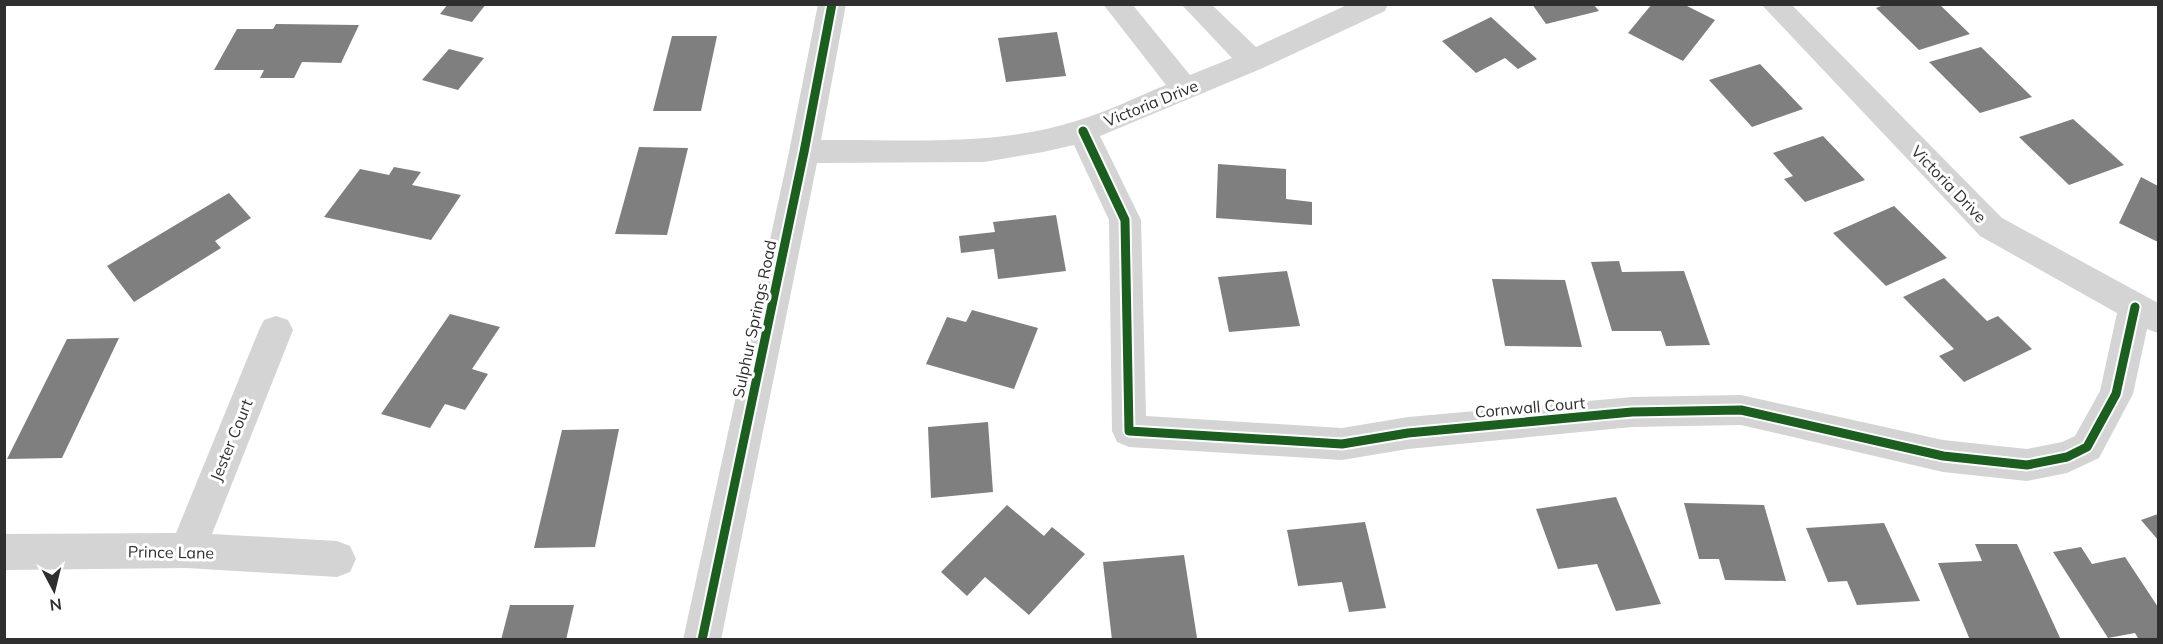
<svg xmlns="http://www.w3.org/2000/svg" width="2163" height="644" viewBox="0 0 2163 644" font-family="Mulish,sans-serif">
	<rect width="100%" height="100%" fill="#fff"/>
	<path fill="#7f7f7f" d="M448 4H486L472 22 440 14Z
		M1532 4H1593L1599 11 1546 24Z
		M1652 4H1683L1715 20 1683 61 1628 33Z
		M1886 4H1939L1970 34 1919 50 1876 8Z
		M1491 17 1537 59 1518 69 1505 58 1476 73 1442 41Z
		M276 24 359 25 341 63 302 62 294 78H260L264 70H214L237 29H273Z
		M1057 32 1066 76 1006 82 998 38Z
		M672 36H717L701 111H653Z
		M1981 47 2032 97 1980 113 1929 62Z
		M449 49 484 58 458 90 422 80Z
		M1760 64 1803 109 1752 127 1709 80Z
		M2073 119 2124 165 2069 185 2019 137Z
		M1823 136 1865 180 1805 202 1784 179 1793 176 1773 153Z
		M639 147 688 148 667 235 615 234Z
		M1218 164 1286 169V199L1312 202V225L1216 218Z
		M394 167 421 172 412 185 461 195 431 240 324 217 360 169 389 175Z
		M2141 177 2158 186V242L2119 223Z
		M229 193 251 218 215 241 221 248 134 302 107 266Z
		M1894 206 1947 258 1886 286 1833 233Z
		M1056 215 1066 271 998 279 994 249 961 253 959 236 995 232 993 222Z
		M1619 261 1622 272 1684 271 1710 345 1666 346 1661 331H1612L1591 262Z
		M1287 271 1300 326 1229 332 1218 277Z
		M1944 278 1987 321 1998 316 2032 349 1964 382 1939 356 1954 349 1903 297Z
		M1492 279 1565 280 1582 347 1505 346Z
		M972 310 1038 328 1014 389 926 364 947 317 966 322Z
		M450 314 500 327 472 369 488 374 465 410 445 404 430 428 381 414Z
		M119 338 62 458 7 459 67 339Z
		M988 422 993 492 931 498 928 427Z
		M619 429 595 547 534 548 562 430Z
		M1616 497 1661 604 1616 611 1597 564 1558 569 1536 509Z
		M1684 503 1764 505 1786 581 1725 580 1719 559H1699Z
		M1007 505 1044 536 1052 527 1085 554 1029 615 985 577 967 596 941 572Z
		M2158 514V540L2141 520Z
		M1365 522 1386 608 1349 612 1342 582 1298 586 1287 530Z
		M1884 523 1920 601 1857 605 1847 581 1828 582 1806 528Z
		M1975 544H2017L2061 640H1970L1938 563 1982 561Z
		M2081 547 2092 564 2125 557 2158 607V640H2139L2135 633 2108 638 2053 552Z
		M1184 555 1197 638 1112 640 1103 562Z
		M510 605H574L566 640H501Z"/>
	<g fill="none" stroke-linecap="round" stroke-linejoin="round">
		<path fill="#d4d4d4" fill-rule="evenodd" d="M818 4H846L821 140C905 139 995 147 1076 121 1107 112 1136 97 1166 85L1103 4H1132L1190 75 1232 58 1181 4H1211L1256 47 1349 4H1388L1385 11 1263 68 1100 136 1141 220 1146 416 1342 428 1408 417 1632 397 1741 395 1943 440 2027 449 2062 442 2075 436 2100 391 2117 313 1980 236 1761 4H1791L2002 218 2158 303V333L2147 329 2133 394 2099 458 2067 473 2027 481 1943 472 1741 425 1632 427 1408 449 1342 460 1129 447 1117 442 1112 431 1109 220 1074 145 1043 152 984 162 817 163 721 640H683L789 152Z
			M276 316 288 320 293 330 212 534 337 541 350 546 356 559 350 572 337 577 187 568 4 570V534L176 533 259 330 264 320Z"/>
		<g stroke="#fff" stroke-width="13">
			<path id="cycleway" d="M1083 131 1125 220 1129 431 1342 444 1408 433 1632 412 1741 410 1943 456 2027 465 2067 457 2087 447 2116 394 2135 307
				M702 640 804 152 832 4"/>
		</g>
		<use href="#cycleway" stroke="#1b5e20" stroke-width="9"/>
	</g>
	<g text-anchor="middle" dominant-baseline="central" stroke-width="6" stroke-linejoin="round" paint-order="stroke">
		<g font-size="16" fill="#2f2f2f" stroke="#fff">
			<text transform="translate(1151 103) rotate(-22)">Victoria Drive</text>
			<text transform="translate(1949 184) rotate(46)">Victoria Drive</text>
			<text transform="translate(754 319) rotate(-78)">Sulphur Springs Road</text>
			<text transform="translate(1530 407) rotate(-5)">Cornwall Court</text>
			<text transform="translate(231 440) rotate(-68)">Jester Court</text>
			<text transform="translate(171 552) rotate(1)">Prince Lane</text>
		</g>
	</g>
	<rect width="2163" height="644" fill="none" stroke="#2f2f2f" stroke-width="12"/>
	<g transform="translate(54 590) rotate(173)" stroke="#ffffff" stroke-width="4.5" paint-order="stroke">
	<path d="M0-4.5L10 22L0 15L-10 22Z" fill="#2f2f2f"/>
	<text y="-9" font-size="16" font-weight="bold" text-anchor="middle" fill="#2f2f2f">N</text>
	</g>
</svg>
